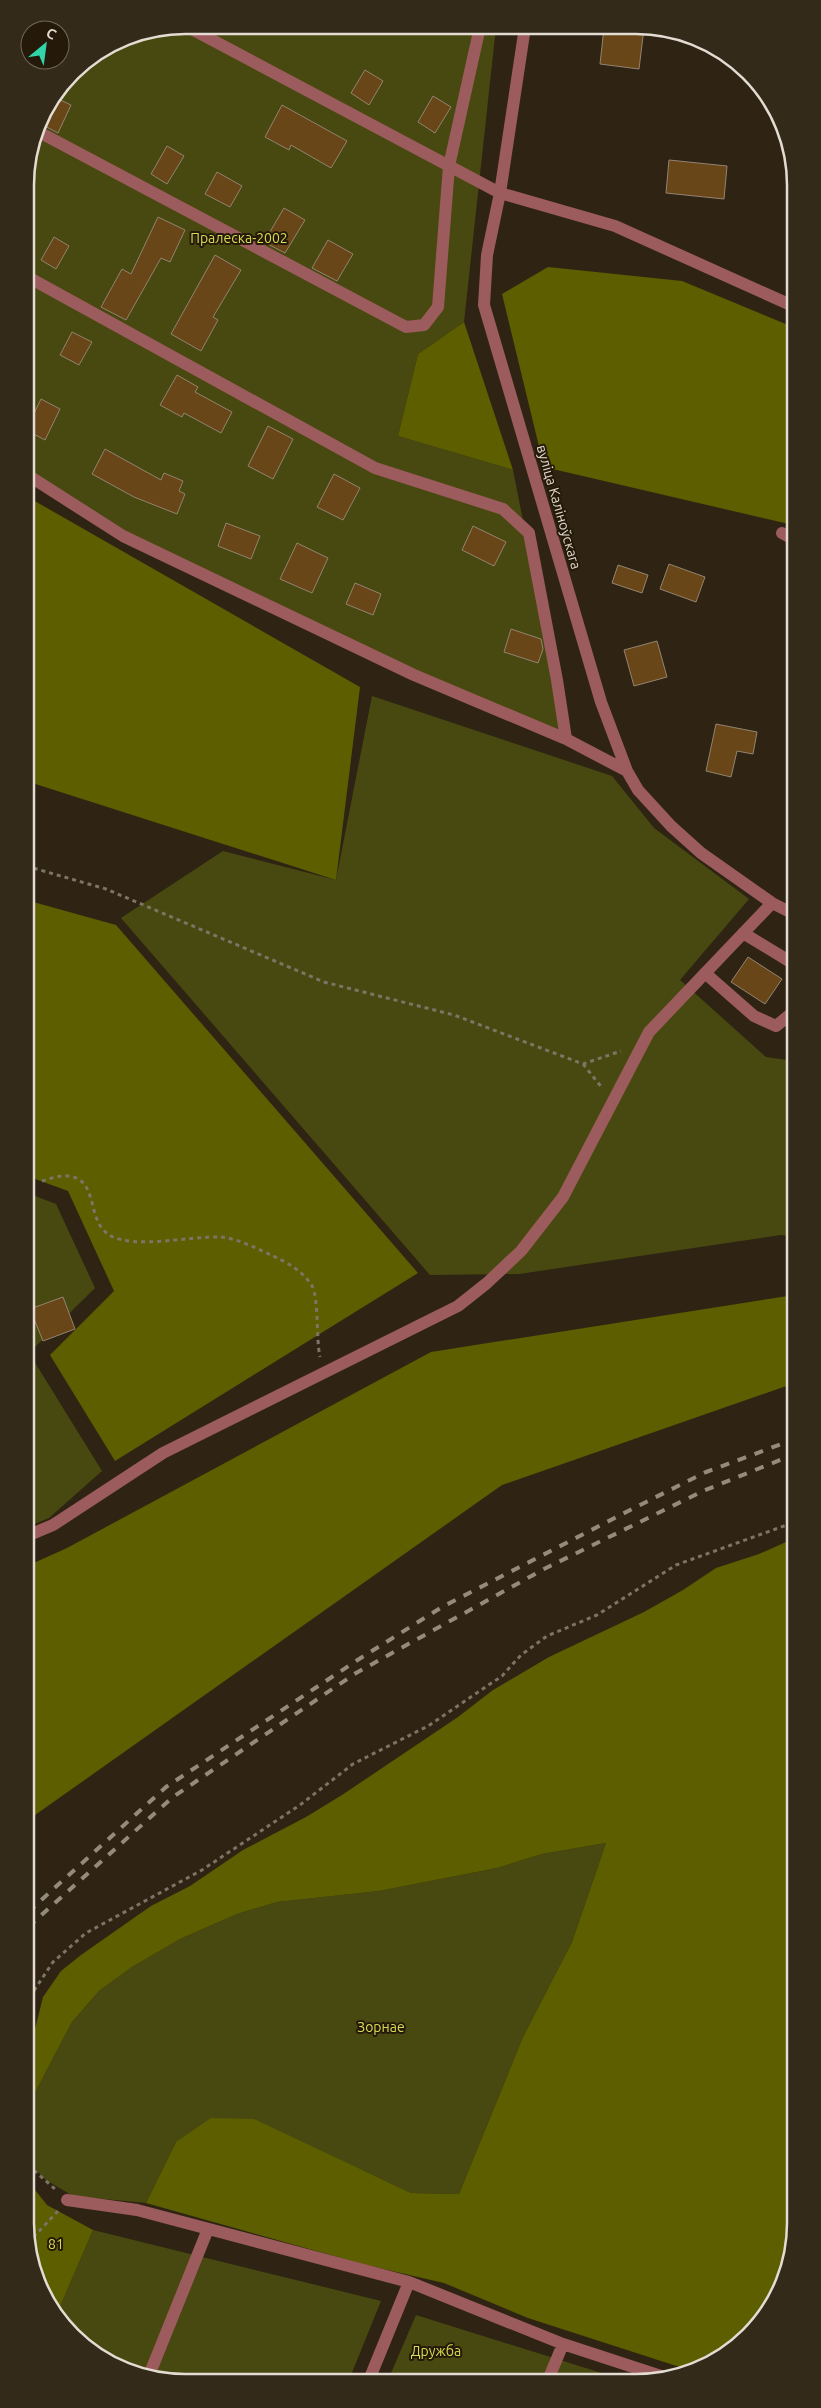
<svg xmlns="http://www.w3.org/2000/svg" width="821" height="2408" viewBox="0 0 821 2408" font-family="Ubuntu,sans-serif">
	<rect width="100%" height="100%" fill="#2f2413"/>
	<path fill="#484910" d="M184 25 496 27 464 322 418 354 398 436 513 470 566 739 123 536 26 473 25 174 42 114 79 65 124 37Z
		M372 696 612 776 654 828 749 899 680 980 766 1057 794 1061V1237L781 1235 519 1274 430 1275 121 918 223 851 336 880Z
		M27 1193 56 1204 95 1288 29 1353 102 1471 49 1518 27 1527Z
		M606 1843 572 1942 523 2037 459 2194 411 2193 362 2170 176 2142 146 2203 73 2196 46 2180 33 2167 28 2146V2106L72 2022 99 1991 132 1967 180 1939 237 1914 277 1902 379 1891 497 1868 542 1854Z
		M93 2230 381 2301 349 2380H154L114 2366 72 2336 56 2316Z
		M416 2315 624 2380H388Z"/>
	<path fill="#5c5e00" d="M548 267 682 281 793 327V525L544 467 502 294Z
		M464 322 513 470 398 436 418 354Z
		M26 496 360 687 336 880 26 781Z
		M26 900 116 925 418 1273 115 1461 50 1355 114 1291 68 1191 27 1176Z
		M794 1295 795 1383 502 1485 28 1820 27 1566 67 1548 431 1352Z
		M795 1538 796 2234 784 2284 757 2328 717 2361 692 2371 528 2318 444 2283 366 2265 146 2203 176 2142 211 2118 254 2119 411 2193 459 2194 523 2037 572 1942 606 1843 542 1854 497 1868 379 1891 277 1902 237 1914 180 1939 132 1967 99 1991 72 2022 28 2106 35 2029 43 1997 61 1971 81 1955 151 1906 190 1886 243 1850 306 1817 342 1795 458 1717 493 1690 549 1657 644 1612 683 1590 716 1568 759 1554Z
		M28 2181 47 2205 93 2230 56 2316 46 2303 28 2255Z"/>
	<path fill="#684618" stroke="#938371" d="M604 28H644L639 69 600 64Z
		M365 70 383 81 369 105 351 93Z
		M433 96 451 107 435 133 418 122Z
		M54 97 71 105 58 133 39 123 42 114Z
		M282 105 347 141 331 168 291 145 289 150 265 137Z
		M167 146 184 156 167 184 151 174Z
		M669 160 727 166 724 199 666 193Z
		M217 172 242 186 230 207 205 194Z
		M284 208 305 220 285 253 264 242Z
		M158 217 185 230 170 262 161 258 126 320 101 307 122 269 131 274Z
		M54 237 69 246 56 269 41 260Z
		M328 240 353 254 337 281 312 268Z
		M215 255 241 270 213 317 218 320 201 351 171 334Z
		M72 332 92 342 79 365 60 355Z
		M177 375 198 387 195 392 232 412 221 433 184 413 182 417 160 405Z
		M41 399 60 409 45 440 26 430Z
		M268 426 293 439 273 479 248 466Z
		M105 449 161 480 164 473 183 481 179 491 185 494 177 514 134 497 92 474Z
		M334 474 360 488 343 520 317 507Z
		M226 523 260 536 251 559 218 546Z
		M473 526 506 542 494 566 462 550Z
		M297 543 328 558 312 593 280 579Z
		M669 564 705 577 696 602 660 589Z
		M618 565 648 575 642 593 612 583Z
		M355 583 381 594 373 615 346 604Z
		M511 629 541 639 543 649 538 663 504 652Z
		M657 641 667 677 634 686 624 650Z
		M716 724 757 732 753 754 737 751 731 777 706 771Z
		M748 957 782 979 765 1004 731 982Z
		M63 1297 75 1329 43 1341 30 1309Z"/>
	<g fill="none" stroke-linecap="round" stroke-linejoin="round">
		<path stroke="#7e7466" stroke-width="3" stroke-dasharray="4 4" stroke-linecap="butt" d="M26 866 106 889 324 982 454 1015 583 1064 621 1051
			M583 1064 603 1089
			M42 1181C49 1179 60 1175 68 1176 100 1179 85 1222 111 1236 136 1249 191 1236 220 1237 237 1238 258 1249 273 1256 288 1263 303 1271 312 1286 319 1299 316 1340 320 1357
			M28 2005 29 1998 53 1962 86 1933 202 1870 300 1805 353 1764 428 1726 502 1676 521 1655 547 1636 597 1615 676 1565 795 1522
			M28 2165 56 2190
			M28 2243 58 2211"/>
		<path stroke="#9c5b5c" stroke-width="12" d="M184 25 500 193 615 226 793 306
			M525 27 500 193 487 255 484 305 601 702 627 771 638 790 671 826 701 853 772 903 794 914
			M37 131 406 327 424 325 438 307 449 166 480 27
			M26 276 375 468 503 509 529 533 557 680 566 739
			M26 474 123 536 414 675 566 739 627 771
			M782 533 793 539
			M743 933 794 964
			M705 973 754 1016 776 1026 792 1013 794 1006
			M27 1184H28
			M27 1536 53 1525 163 1453 458 1306 487 1283 521 1251 563 1197 649 1032 772 903
			M67 2200 137 2210 409 2282 563 2344 670 2379
			M148 2378 208 2229
			M369 2380 409 2282
			M548 2380 563 2344"/>
		<path stroke="#948b7d" stroke-width="4" stroke-dasharray="9 9" stroke-linecap="butt" d="M28 1912 166 1787 356 1661 442 1607 634 1508 706 1472 795 1439
			M28 1927 173 1797 356 1673 544 1569 703 1491 795 1454"/>
	</g>
	<g text-anchor="middle" dominant-baseline="central" stroke-width="4" stroke-linejoin="round" paint-order="stroke">
		<g font-size="14" fill="#d8dc52" stroke="#251a0a">
			<text x="239" y="238">Пралеска-2002</text>
			<text x="381" y="2027">Зорнае</text>
			<text x="56" y="2244">81</text>
			<text x="436" y="2351">Дружба</text>
		</g>
		<g font-size="14" fill="#e4dcd2" stroke="#251a0a">
			<text transform="translate(559 507) rotate(74)">вуліца Каліноўскага</text>
		</g>
	</g>
	<path d="M0 0H821V2408H0ZM185 34H636A151 151 0 0 1 787 185V2223A151 151 0 0 1 636 2374H185A151 151 0 0 1 34 2223V185A151 151 0 0 1 185 34Z" fill="#342a1a" fill-rule="evenodd"/>
	<path fill="none" stroke="#e4dcd2" stroke-width="2.5" d="M185 34H636A151 151 0 0 1 787 185V2223A151 151 0 0 1 636 2374H185A151 151 0 0 1 34 2223V185A151 151 0 0 1 185 34Z"/>
	<g transform="translate(45 45) rotate(29)"><circle r="24" fill="#251a0a" stroke="#71685a"/>
	<path d="M0-4L9 19L0 12L-9 19Z" fill="#32d4a9"/>
	<text y="-8" font-size="14" font-weight="bold" text-anchor="middle" fill="#e4dcd2">С</text>
	</g>
</svg>
